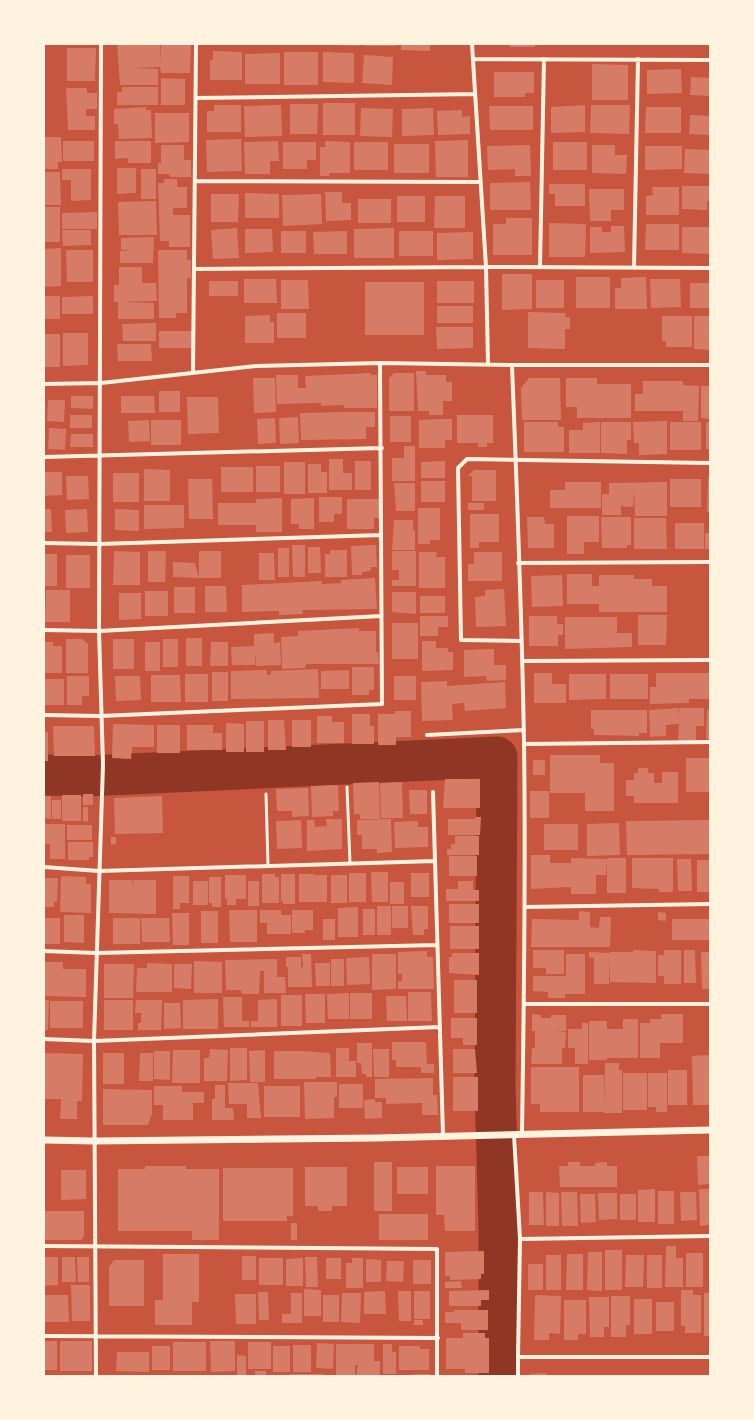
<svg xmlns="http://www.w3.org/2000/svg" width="754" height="1420" viewBox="0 0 754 1420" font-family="'Fira Sans',sans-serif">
	<rect width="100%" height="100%" fill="#c8553d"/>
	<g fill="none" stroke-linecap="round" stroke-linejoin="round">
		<path stroke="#8f3625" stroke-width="41" d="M44 775 87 776 497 757 495 1086 499 1226V1376"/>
	</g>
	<path fill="#d67c66" d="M117 44H160V63L161 44H191L190 73H161L160 67 132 68 158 69V85H120Z
		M333 44H359V46L333 45Z
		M365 44H397V46H365Z
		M401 44H430V51L401 50Z
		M510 44H535V47H510Z
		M67 48H96L95 81H67Z
		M213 51 242 52V80H210V60H213Z
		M284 52H318V85H284Z
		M323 52 354 53V83L323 82Z
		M280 53V84H245V54Z
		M364 55 393 57 392 85 362 83Z
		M592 64 628 65V100H592Z
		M681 69 682 93 647 94V70Z
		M494 72H534V93H525V97H494Z
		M691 77 710 78V96L690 95Z
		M161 78 185 79V105H161Z
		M122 87H158V105H117V92H122Z
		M66 88H87V93H97V109H86V116H95V130H68Z
		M323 103H355V135H323Z
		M290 104H318L317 134H290Z
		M214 105H241V132H207V111H214Z
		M281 105 282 136 245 137 244 106Z
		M585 105V132L551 133V107Z
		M591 105H630L629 134 590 133Z
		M489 106H533V130H490Z
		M146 107V110H151L152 138 119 139 118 124H114V109Z
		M646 107H681V133H645Z
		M361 108 393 109 392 137 360 136Z
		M433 108 434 135 402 136V109Z
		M462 110V117L470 116V134L438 135 437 111Z
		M155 113H189V142L155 143Z
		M690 115 710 116V135L689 134Z
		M44 137H61L62 162H58V169H44Z
		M241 139 242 171 207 172 206 140Z
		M468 140V177H436L435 141Z
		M63 141H94V161H63Z
		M115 141H151V163H128V158L115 159Z
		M278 141 279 161H270V174H245L244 142Z
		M325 141 350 142V173H329V176H320V147H325Z
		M283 142H316V160H307V169H283Z
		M354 142H388V170H354Z
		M553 142H587V170H553Z
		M394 144H429V173H394Z
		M161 145H184V160H191V177H170L169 174H158V163H161Z
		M530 145 531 176H515V169L488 170 487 146Z
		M592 145H615V155H627L626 174 592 173Z
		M645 146H682V169L645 170Z
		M685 149 710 150V174L684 173Z
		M117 168H136V193L117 194Z
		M62 169H91V200L71 201V180H62Z
		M141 169H156V199H141Z
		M44 172H60L61 205H44Z
		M164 179H177V187H187V208H173V215H190V247H169V241H160L158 183H164Z
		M530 182 531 210H490V183Z
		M549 184H585V206H555V194H549Z
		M682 186H710V201H707V210L682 209Z
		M652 187H679V215H646V196L653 195Z
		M589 189H624V210H611V221H590Z
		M325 192H342V203H351V220L326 221Z
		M245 193 279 194V218H245Z
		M211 194H239L238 222H211Z
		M321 194 322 224 283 226 282 195Z
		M397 196H425V222H397Z
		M435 196H465V228H434Z
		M358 199H391V223H358Z
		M156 201 157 235H119L118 202Z
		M44 207H60V242H44Z
		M97 212V229H62V213Z
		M506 218H532V255H493V224H506Z
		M549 223 586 224 585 257H549Z
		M646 224H679V250H645Z
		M611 226H624L625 252 590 253V227H602V232H611Z
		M682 227H710V254L682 253Z
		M237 228 239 258 213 259 211 230Z
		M394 228V258H354V229Z
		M245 229H272L273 252 245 253Z
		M62 230H91V245L63 246Z
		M281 231H306V253H281Z
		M347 231V254H314L313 232Z
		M399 231H433V256H399Z
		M473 232V259L437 260V233Z
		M154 237 153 263H120V251H132L121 250V238Z
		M61 248V286L44 287V249Z
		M66 250H93V282H67Z
		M158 250H187V260H191V278H187V313H176V318H159Z
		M119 267H142V283H156L157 301 122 302 154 303V319H118V302H114V285H119Z
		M502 274H532V309L502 310Z
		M576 277H610V308H576Z
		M646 277 647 309H615V288H621V278Z
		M244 279H276L277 303H244Z
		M650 279H680L681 307 651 308Z
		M281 280H308L309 309H281Z
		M536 280H564V308H536Z
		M209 281H238V296H209Z
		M437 281H474V303H437Z
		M365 282H424V335H365Z
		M690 283H710V308H690Z
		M44 296H60V319H44Z
		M93 296V314H62V297Z
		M437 306H473V323H437Z
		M528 312 566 313 565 317H570V329H565V349L528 348Z
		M277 313H306V338H277Z
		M270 315V322H274V343H245V316Z
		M662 316H692V347H666V341H662Z
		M694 316H710V350L694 349Z
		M156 323V341H123L122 324Z
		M436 327H473V348L437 349Z
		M159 331H193V348H159Z
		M63 333H88V365L63 366Z
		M44 334H60V367H44Z
		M117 344H151L152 361H118Z
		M416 371H426V375H446V382H452V401H443V415H429V411H418Z
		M371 373V375H377V408H344V405L321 406V403L277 404 276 375H298V388H306L305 376Z
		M394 373H414V411H389V378Z
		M253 378H275L276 412 254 413Z
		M529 378H560L561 420H522L521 388Z
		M566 378H597V384H631V418H577V407H566Z
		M643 381H683V385L699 386 698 421H683V411H635V394H643Z
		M701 386H710V419L701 418Z
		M159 391H180V412H159Z
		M71 396H93V409L71 408Z
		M121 396H154L155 413H121Z
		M187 397H218L219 433 188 434Z
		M48 400H65L64 422 47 421Z
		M346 412H375V427H366V439L301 440 300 413Z
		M70 415H92V428H70Z
		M457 415H493V443H487V447H478V443H457Z
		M390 416H411V442H390Z
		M298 417 299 443 280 444 279 418Z
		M275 418 276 443 258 444 257 419Z
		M443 419H452V440H445V448H419V420Z
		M149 420 150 441 129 442 128 421Z
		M151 420H181V445H151Z
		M667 421V454L639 455V443H634L633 422Z
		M524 422H558V427H564V452H524Z
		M600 422V453H569V430H583V423Z
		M601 422H631V440H627V454L601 453Z
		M670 422H701V450H670Z
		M706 422H710V449H706Z
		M49 428 66 429 65 450 48 449Z
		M71 434H93V447H70Z
		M404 446H415V481H392V458H404Z
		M329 459H343V473H352V490H329Z
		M355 461H371V490H355Z
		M445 461V478H421V462Z
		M284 462H305V494H284Z
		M308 464H321V472H327V493H308Z
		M256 466H280V492H256Z
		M221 467H253V492H221Z
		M144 469 170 470V501H144Z
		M474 470H496V501H472V476H468Z
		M44 472H62V495L44 496Z
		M113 473H139V502H113Z
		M66 476H88L89 499 67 500Z
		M708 477H710V512H707Z
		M188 479H212L213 519H189Z
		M670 479H701V507H670Z
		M421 481H445V502H421Z
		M565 482H601V508H550V490H565Z
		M667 482V516H635L634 490 633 507 621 506V515H602V494H609V483Z
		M394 483H415V511H396Z
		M319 497H342V514H334V522H319Z
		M282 498V532H256V525H218V503H256V499Z
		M314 498V529H299V524H291V499Z
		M347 499H379V518H374V529H347Z
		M468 503H484V510H468Z
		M144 505H184V528L144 529Z
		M418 508H440V540H430V544H418Z
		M44 509H51L52 532H44Z
		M87 509 88 532 66 533 65 510Z
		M115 509 139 510V531L115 530Z
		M470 514H499V542H479V548H470Z
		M567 516H599V542H584V554H567Z
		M527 517H544L545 524H554V548H528Z
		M601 517H631V545H627V548H602Z
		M634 518H666L667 549H634Z
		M394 520H413V530H415V550H392Z
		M675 523H704V549H675Z
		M705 533H710V549H705Z
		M292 545H305V577H293Z
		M376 545 377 567H371V571L362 572V575H352L351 546Z
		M308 547H320L321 573H308Z
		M278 548H289V577H278Z
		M330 550H347V577H325V554H330Z
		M114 551 140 552V585H113Z
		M148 551H166L165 582H148Z
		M199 551H221V578H199L173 577V562L195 563 199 578Z
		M392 551H416V586H392V580H399V570H392Z
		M419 552H437L436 557H445V588H419Z
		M474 552H502V581H468V564H474Z
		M259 553H274L275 580H259Z
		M44 554H57V586H44Z
		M66 555H90V588H66Z
		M567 574H592V586H599V575H634V579H652V586H667V612H599V604H567Z
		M562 575 563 606 532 607 531 576Z
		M375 578 377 609 302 610 303 614 279 615V611L242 612V585L322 581V584L341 583V580Z
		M205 586H226L227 612H205Z
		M174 587H195V613H174Z
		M504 589 506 626 476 627 475 597 485 596V590Z
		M46 590H70V622H45Z
		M145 591H168V616H145Z
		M392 592H416V614L392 612Z
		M119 593H141V619L119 620Z
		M420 596H445V613H420Z
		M638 615H667L666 645H638Z
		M420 616H448V627H438V636H420Z
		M529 616H557V624H563V635H558V646H529Z
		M565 617H617V633H632V647L565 649Z
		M392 623H418V659H392Z
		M359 628V631H376V652H378L379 664H306L305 668 282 669 281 637 298 636V631Z
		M274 633V643L280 642 281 665 256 666 255 651V665H232L231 647 254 646V634Z
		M186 638H202V666H186Z
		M66 639H82L88 644V673H66Z
		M113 639H134V669H113Z
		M163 639H178V667H163Z
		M422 641H436V648H448V652H453V670L422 671Z
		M44 642H53V646H62V673H44Z
		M145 642H160V671H145Z
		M211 642H228V666H210Z
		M494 649V665H506V680L487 681 486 676 464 677V650Z
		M352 667H374V690H369V695H352Z
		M318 669 319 698 231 699V671L267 670V675H271V671Z
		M349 670V689H321V671Z
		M212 672H228V701H212Z
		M534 673H552V684H566V703H534Z
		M656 673H710V699H689V703L650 704V687H656Z
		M185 674H208V702H185Z
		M569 674H606V699L569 700Z
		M610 674H648V699H610Z
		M151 675H180L181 702H151Z
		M67 676H89V696H82V705H67Z
		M115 676H140L141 700 116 701Z
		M394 676H416V700H394Z
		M44 679H64V705H44Z
		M447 681V686L505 682 506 708 465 711 464 703 452 704 453 720 422 721 421 682Z
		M678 708V720L679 708H704V726H696V740H678L679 724 666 725V736L650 737 649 710Z
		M591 710H647V733H639V736L594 735V729H591Z
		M707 710H710V739H706Z
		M395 711H411V737H396V745H378V714H395Z
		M352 714H370V726H374V744H352Z
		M317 716H332V722H344V743H317Z
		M268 720H284L286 750H268Z
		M292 720H311V747H292Z
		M246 721H264V752H246Z
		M226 723 244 724V752H226Z
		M113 724 154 725V747H132L131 759 112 758Z
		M157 725H180V753H157Z
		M187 725H213V733H222V750H187Z
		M53 726H94L95 756H54Z
		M44 732H48V761H44Z
		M550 755H600V763H614V811H585V793H550Z
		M686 758H710V792H686Z
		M533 760H545V775H533Z
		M638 768H648V773H654V783H662V772H678V803H634V796H626V780H634V773H638Z
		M445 779H480V808H443Z
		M379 782 380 819H360V814H354L353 783Z
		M402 782 403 818H381L380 783Z
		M338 785 339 811H333V816L312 817 311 786Z
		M308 788 309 816 292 817V811H277L276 789Z
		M409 790H427V814H410Z
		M530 791H549V818H530Z
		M83 794H93V805H83Z
		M62 795H81V821H62Z
		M44 796H51V819L44 818Z
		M162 796 163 833 115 834 114 798Z
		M52 800H61V819H52Z
		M83 807H88V822L83 821Z
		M475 817H481L480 835H448V819H475Z
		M326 819H342V849L307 851V820H314L315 827 327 826Z
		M391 819 392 852 377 853V849H362V835H357V820Z
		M301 820 302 848 277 849 276 821Z
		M710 820V854L627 855 626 821Z
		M418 821V827H428V847L395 848 394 822Z
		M619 823 620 855 587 856V824Z
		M44 824H65V859H50V844H44Z
		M544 824H578V850H544Z
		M67 825H92V840H67Z
		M455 836H479V855H447V849H451V844H455Z
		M111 837H116V844L111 845Z
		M68 842H93V857H89V860H68Z
		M531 855H550V863H571V858L607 859 606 875H596V894H571V887L531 889Z
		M449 856H477V876H449Z
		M607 858H626V893H607Z
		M632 858H673V892H659V889L632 888Z
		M677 859H691L692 891H678Z
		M697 860H710V892H697Z
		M371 872H388V902H372Z
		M349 873H366V902H349Z
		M411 873H429V897H411Z
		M262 874H275V877H279V903H262Z
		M281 874H295V904H283V901H281Z
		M299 874H314V902H299Z
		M225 875H246V899H236V905H227V899H225Z
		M314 875H327V902H314Z
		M331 875H347V903H331Z
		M61 876 86 877V884H91V913L60 912Z
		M173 876H189V903H180V909H173Z
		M209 877H221V907H212V903H209Z
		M44 878H58L57 902H54V907H44Z
		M109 880H132V887L133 880H156V914L109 913Z
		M193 881H208V905H193Z
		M248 881H259V906H248Z
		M458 881H473V890H479V901H446V889H458Z
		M390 882H404V904H390Z
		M449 904H479V923H449Z
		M377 906H391V935H377Z
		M392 906H408V928H392Z
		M411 906H428V929H424V935H413Z
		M358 907V937H338V908Z
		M363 909H375V935H363Z
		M229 910H257V942H230Z
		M260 910H281V915H291V934H267V923H260Z
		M292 910H313V930H305V933H292Z
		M201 911H218V943H201Z
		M579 911 590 912V927L599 928 600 917H611L610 947H531L532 919 579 920Z
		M658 912 666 913V921L658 920Z
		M172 913H189V945H173Z
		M64 915H84V943L64 942Z
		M44 918H60V944H44Z
		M113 918H140V944H113Z
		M141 918H169L170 942H142Z
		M323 919H335V940H323Z
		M672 919H710V940H672Z
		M450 926H479V949H450Z
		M533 950H564V974H546V968H533Z
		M633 950 656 951V983L610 982V952H633Z
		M664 950H681V984H664V976H658V955H664Z
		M684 950H695L696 983H684Z
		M427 951V957H433L434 989H398V981H402V974H398V952Z
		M589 952 610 953 609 984H594V958L589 957Z
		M701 952H710V989H702Z
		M452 953H479V975L449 973V957H452Z
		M302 954H311L312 987H288V967H286V957H301V967H303Z
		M372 954H396V989L372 990Z
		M566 954H585V994H565V998H548V992L533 991V976H566Z
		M369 957 370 984 347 985 346 958Z
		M277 959V977H285L286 993H264V971H260L259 994H242L241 990H226L225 960Z
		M331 959H344V986H331Z
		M194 961 222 962V993H194Z
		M44 962H63V969H86V997L44 996Z
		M147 963 172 964V992H136L137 968H147Z
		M315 963H330V986H316Z
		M104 964H134L133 998H104Z
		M174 964H192L191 989 174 988Z
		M454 980H477V1013H454Z
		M408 992H431L432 1021H408Z
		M349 993V1019H328L327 994Z
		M350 993H372V1019H350Z
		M305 994H325V1023H306Z
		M281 995H302V1026H281Z
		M386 996H406L407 1021H387Z
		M223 997H242V1021H249V1027H224Z
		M218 999V1029H183V1000Z
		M277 999V1027H251V1021H258V1000Z
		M44 1000H49L48 1030H44Z
		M104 1000H133V1030H104Z
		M136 1000H162L161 1030H138V1023H141V1013H135Z
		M50 1001H83V1028H50Z
		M164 1003H180L181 1028 164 1029Z
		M532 1014 541 1015V1018H551V1015H566V1031H554L566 1032 565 1048H562V1064H531L532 1048H535V1031H532Z
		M661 1014H683V1043H660V1058H640V1023H650V1019H661Z
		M451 1018H477V1045H463V1038H451Z
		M623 1019H638V1058H607V1029H623Z
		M589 1021H607V1060H589Z
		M582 1023H588V1064H575V1048H568V1029H582Z
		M392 1042H426L427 1064H434V1073H421V1067H396V1060H392Z
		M357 1043H372V1077H366V1074H362L361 1063H357Z
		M230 1048H247V1080L230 1081Z
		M336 1048H349V1061H356V1077H336Z
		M210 1049 228 1050 227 1081H204V1058H209Z
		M373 1049H389V1077H374Z
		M453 1049H475L477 1073H453Z
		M173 1050H200V1083H172Z
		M265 1050V1082H250L249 1051Z
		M154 1051H170V1080L154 1079Z
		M274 1051H302V1058V1051L330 1053 331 1077H316V1079H274Z
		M44 1053 83 1054 82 1101H77V1119H60L61 1099H44Z
		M103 1053H124V1084H103Z
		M140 1053H153V1081H139Z
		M710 1055V1105H693L692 1056Z
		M605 1063H619V1070H622V1113H604Z
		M531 1067H579V1112H540V1104H531Z
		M668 1070H687V1105H668Z
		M623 1073H647V1110H623Z
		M648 1073H667V1112H656V1107H648Z
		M583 1075H604V1112H583Z
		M453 1077H478V1111H453Z
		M433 1078V1095H437L438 1115H422V1103L386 1104V1098H375V1079Z
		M304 1082H337V1097H334V1118L305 1119Z
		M228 1083H258L261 1118H247V1104H229Z
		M339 1084H363V1108H339Z
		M215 1085H225V1108H233L234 1120H212V1099H215Z
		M154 1086H182V1092H204V1103H193V1120H163V1105H154Z
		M264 1086H300V1117H264Z
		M103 1089 152 1090V1114L148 1125H103Z
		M375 1099V1102H382V1118L365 1119 364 1100Z
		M697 1156H710V1184L698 1185Z
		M374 1162H392V1211H374Z
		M568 1162H580V1166H595V1163L607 1162V1166H617V1187H560L559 1166H568Z
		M145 1166H186V1169H219V1240H192V1231H118V1169H145Z
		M436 1166H475V1231H445L444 1215H436Z
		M305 1167H347V1206H332V1211H318V1206H305Z
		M397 1167H428V1194H397Z
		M223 1168H293V1216H287V1221H223Z
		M61 1170H86V1199L61 1200Z
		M655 1189V1222H638V1190Z
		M699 1189H710V1225L700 1226Z
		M658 1191H674V1224H658Z
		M529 1192H543L544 1225H529Z
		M546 1192 559 1193V1226H546Z
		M561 1192H577L578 1226H562Z
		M680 1192H696L697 1220 681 1221Z
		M598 1193H617V1219L599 1220Z
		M580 1194H595L596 1222 581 1223Z
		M620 1194H636V1220H620Z
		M44 1211H84V1236L81 1240H44Z
		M379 1214H428V1240H379Z
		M291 1223H297V1240H291Z
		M666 1246H676V1258H683V1287H665Z
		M605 1250H622V1290H605Z
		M484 1251V1274H481V1279L450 1280V1276H445V1252Z
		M588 1252H602V1291L587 1290Z
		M686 1253H703V1287H686Z
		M163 1254H199V1302H192V1325H155V1300H163Z
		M567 1254H583V1290H566Z
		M546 1255H561V1290H546Z
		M626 1255H644L643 1287H625Z
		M647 1255H662V1288H647Z
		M242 1256H256V1280H242Z
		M44 1257H58V1285L44 1286Z
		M62 1257H75L76 1282H62Z
		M77 1257H89V1282H78Z
		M305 1257H317L318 1287H306Z
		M259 1258H283V1285H259Z
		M303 1258V1286H286V1259Z
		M326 1258H341V1279H326Z
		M352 1258H363V1288H346V1263H352Z
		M366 1259 381 1260V1282H366Z
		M114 1260H144V1306H109V1267Z
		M413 1260H431V1284H413Z
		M387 1261H404L403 1282 386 1281Z
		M528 1264H543V1290H528Z
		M461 1281 462 1288H445V1282Z
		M71 1285H90V1321H72Z
		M304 1289 321 1290V1316H304Z
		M489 1290V1300H481V1306H449V1291Z
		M681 1290H693V1295H701V1333H685V1326H681Z
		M385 1291 386 1314H364V1292Z
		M398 1291H411V1321H399Z
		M414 1291H430V1319H414Z
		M258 1292H268L269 1320H259Z
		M291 1293H302V1323H282V1314H291Z
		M342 1293H361L360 1323 341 1322Z
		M704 1293H710V1336H704Z
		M235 1294H256V1324H236Z
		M44 1295H68L69 1322H45Z
		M323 1295H339V1322H323Z
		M535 1295 561 1296 560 1334 549 1333V1340H534Z
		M611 1296H630V1325H626V1337H611Z
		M589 1297H609V1327H604V1337H590Z
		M634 1299H652V1334H634Z
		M564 1300H586V1334H578V1340H564Z
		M656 1302H674V1331H656Z
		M454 1310H488V1330H461V1323H445V1312H454Z
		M414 1320H423V1325H414Z
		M463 1333H485V1338H489V1373H465V1369H446V1338H463Z
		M44 1341H57V1370H44Z
		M60 1341H92V1371H60Z
		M210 1341H235V1371L211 1372Z
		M173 1342H206V1371H173Z
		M248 1342H271V1369H248Z
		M317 1343 334 1344 333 1369 316 1368Z
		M336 1344H374V1361H380V1376H356L358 1365H355V1375H336Z
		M383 1344H392V1352H396V1374H383Z
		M293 1345H311V1372H293Z
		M152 1346H170V1370H152Z
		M273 1346H290V1372H273Z
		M399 1346H420V1349H429V1370H399Z
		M117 1352H149V1372L116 1371Z
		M237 1355 246 1356V1376H237Z
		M255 1371H266V1376H255Z
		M546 1373V1376H530V1374Z
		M290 1374H324V1376H290Z
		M413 1374H430V1376H413Z"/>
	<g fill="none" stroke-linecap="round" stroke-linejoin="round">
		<path stroke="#fff3e0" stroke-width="3" d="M347 787 350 863
			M266 794 268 865"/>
		<path stroke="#fff3e0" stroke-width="4" d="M472 44 486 267 488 364
			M473 59 710 60
			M196 98 475 94
			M195 181 480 182
			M540 267 544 59
			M634 267 638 59
			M194 269 486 267 710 268
			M512 365C517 491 522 617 524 743 526 873 524 1003 522 1133
			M193 373 196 44
			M44 384 101 383 256 366 380 363 512 365H710
			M44 457 382 448
			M44 543 99 544 381 535
			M518 563 710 562
			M44 630 99 631 381 616
			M521 641 461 640 458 468 467 459 710 463
			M522 661 710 660
			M44 715 100 716 382 704 380 363
			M427 735 524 730
			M524 744 710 742
			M433 792 443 1135
			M44 867 99 871 435 861
			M525 907 710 904
			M44 951 96 953 437 945
			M524 1004H710
			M44 1039 94 1041 440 1027
			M514 1134 520 1239 518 1357
			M520 1239 710 1236
			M44 1246 437 1249V1376
			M44 1336 438 1338
			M96 1376 94 1041 103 764 99 631 101 44
			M518 1376V1357H710"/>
		<path stroke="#fff3e0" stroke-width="7" d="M44 1140 94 1141 377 1138 710 1130"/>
	</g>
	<rect width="754" height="1420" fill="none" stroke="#fff3e0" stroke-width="90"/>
</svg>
